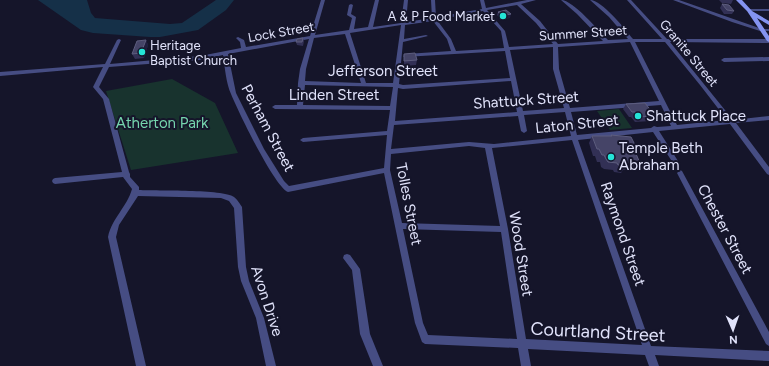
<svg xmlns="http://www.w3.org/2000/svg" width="769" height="366" viewBox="0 0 769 366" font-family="Figtree,sans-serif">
	<rect width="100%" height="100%" fill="#15152a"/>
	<path fill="#18332e" d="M172 79 215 103 238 153 131 170 106 91Z
		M619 109 632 128 610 130 597 111Z"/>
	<path fill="#153048" d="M38 0H87L91 13 95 18 170 24 182 23 216 0H234L226 10 198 30 160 37H150L93 33 81 30Z"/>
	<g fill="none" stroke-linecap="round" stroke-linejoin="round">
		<path fill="#464d83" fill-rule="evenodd" d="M321 0H325L315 35 349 30 352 18 347 15 349 5 351 4 353 5 351 14 356 17 354 29 368 27 375 0H379L373 27 401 23 404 0H408L406 22 432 18 431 0H435L436 17 482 9 480 0H484L486 8 527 0H536L521 4 540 21 558 44 603 41 577 14 561 0C573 0 599 31 608 40L628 39 609 17 590 0C602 0 625 29 633 39H662L627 0H631L667 39H769V43L670 42 733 120 769 116V120L736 123 769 167V175L767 174 730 124 659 131 678 161 675 163H673L653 132 578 140 651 346 769 351V361L655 355 659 366H649L645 355 528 349 531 366H521L518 348 425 344 422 342 415 323 384 173 288 192C274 186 238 111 231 94 226 83 225 68 223 55L200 60 109 67 99 87 109 99 129 172 130 174V177L139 187V190C157 191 223 189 234 197 237 199 240 204 242 207L246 267 249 281 264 318 276 366H266L256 318 241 281 238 267 234 208 229 201 221 198 138 196 119 225 116 237 146 366H136L108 237C112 218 127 207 132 189L123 177 55 184 53 183 52 181 53 179 55 178 122 172 103 99 93 87 103 67 0 76V72L105 64 117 40 119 39 121 40 110 64 200 56 241 48 240 42 236 38 238 37 244 40 246 47 310 36ZM517 5 536 23 553 44 509 47 505 31 487 10ZM483 11 501 31 504 48 456 51 451 39 437 20ZM433 21 447 39 451 51 406 54 403 56 404 57 505 51 510 78 403 85 399 84 403 42 428 36 426 35 404 39 405 25ZM401 25 393 83H366L350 33ZM345 34 361 83 305 81 306 69 314 38ZM309 39 300 69 298 83 297 105H275L272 107 275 109 390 110 387 131 303 138 300 140 303 142 387 135 384 168 289 186 284 181 264 149 236 93 228 54ZM630 42 659 101 570 108 559 69 558 47ZM635 42H665L700 85 727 120 677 125ZM553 47V69L564 108 523 111 510 50ZM511 81 517 112 395 121 398 88 403 89ZM305 85 393 87 390 106 303 105ZM661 105 671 126 657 127 654 126 651 128 577 135 571 112ZM565 112 571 136 494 144 469 142 391 149 394 125 518 116 521 131 524 133 527 131 524 115ZM572 140 642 345 526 339 508 229 492 148ZM469 146 485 148 500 226 402 223 390 170 391 154ZM403 229 501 232 517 339 428 335 423 323Z
			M673 0H679L762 29H769V31H760L732 22Z
			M747 9H769V11H747Z
			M769 57V61L724 62 721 60 724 58Z
			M680 170 682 171 769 332V346L766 344 677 173Z
			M347 254 350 255 360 269 370 334 383 366H373L360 334 352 270 343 258 344 255Z"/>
		<path fill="#8493f0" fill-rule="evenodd" d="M736 0H742L752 11 769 21V25L757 18 769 36V42L767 41 747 11Z"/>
	</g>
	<path fill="#323055" d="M719 0H733L731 4 722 3Z
		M722 4 734 11 732 14H724L720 8Z
		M498 12 510 18 501 19 497 15Z
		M303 38 304 41 303 46 297 45 296 42Z
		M146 40 148 45 144 58 135 59 132 54Z
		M404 54 417 60 416 65 404 66Z
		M626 104 655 116 651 121 635 122 631 117H629L623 109Z
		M611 135 636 147 634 150 640 163 635 170H623L621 173 614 172 613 170 604 169 601 167 600 162H597L595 156H593L589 143 592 136H611Z"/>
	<path fill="#1f1d3d" d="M511 14 510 18 501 19 502 16Z
		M146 40 148 45 144 58 141 53Z"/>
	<path fill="#454467" stroke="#5d5d7e" d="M722 4 729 5 734 11 727 10Z
		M506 10 511 14 502 16 498 12Z
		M303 38 302 42H296L297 39Z
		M146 40 141 53 132 54 137 41Z
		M415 53 417 60 404 61V54Z
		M645 103 655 116 638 117 635 112H632L626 104Z
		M611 135 631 137 636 147H633L640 163 625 162 626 166 618 165 617 163 608 162 606 159 604 155H602L599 149H597L592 136H612Z"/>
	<g fill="#25e4d7" stroke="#15152a" stroke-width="1.5">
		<circle cx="503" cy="16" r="4"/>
		<circle cx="142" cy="52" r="4"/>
		<circle cx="638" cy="116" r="4"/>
		<circle cx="611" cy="157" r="4"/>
	</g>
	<g text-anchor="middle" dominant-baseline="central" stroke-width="4" stroke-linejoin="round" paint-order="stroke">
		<g font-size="13" fill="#e1e3fb" stroke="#15152a" text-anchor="end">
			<text x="495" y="16">A &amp; P Food Market</text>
			<text x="150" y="45" text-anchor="start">Heritage<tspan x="150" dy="15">Baptist Church</tspan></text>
		</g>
		<g font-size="13" fill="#e1e3fb" stroke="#15152a">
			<text transform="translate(281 32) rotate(-10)">Lock Street</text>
			<text transform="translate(583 33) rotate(-4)">Summer Street</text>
			<text transform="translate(689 53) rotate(50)">Granite Street</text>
		</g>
		<g font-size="15" fill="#e1e3fb" stroke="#15152a">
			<text x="383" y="71">Jefferson Street</text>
			<text x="334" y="95">Linden Street</text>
			<text transform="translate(526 100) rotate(-4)">Shattuck Street</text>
			<text transform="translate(577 124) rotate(-6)">Laton Street</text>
			<text transform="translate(268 128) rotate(62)">Perham Street</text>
			<text transform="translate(409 204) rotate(79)">Tolles Street</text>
			<text transform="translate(725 229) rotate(62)">Chester Street</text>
			<text transform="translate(623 234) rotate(71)">Raymond Street</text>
			<text transform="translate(521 254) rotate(81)">Wood Street</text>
			<text transform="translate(267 301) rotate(72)">Avon Drive</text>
		</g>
		<g font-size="15" fill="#e1e3fb" stroke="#15152a" text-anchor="start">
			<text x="646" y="116">Shattuck Place</text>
			<text x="619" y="148">Temple Beth<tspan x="619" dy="17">Abraham</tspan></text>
		</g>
		<g font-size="15" fill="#75d4ad" stroke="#15152a">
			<text x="162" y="123">Atherton Park</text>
		</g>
		<g font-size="18" fill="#e1e3fb" stroke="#15152a">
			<text transform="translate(598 332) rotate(3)">Courtland Street</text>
		</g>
	</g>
	<g transform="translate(733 330) rotate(178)" stroke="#15152a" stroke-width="3" paint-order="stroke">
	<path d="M0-3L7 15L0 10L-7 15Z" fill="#e1e3fb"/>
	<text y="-6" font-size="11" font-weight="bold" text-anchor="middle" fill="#e1e3fb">N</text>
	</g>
</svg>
